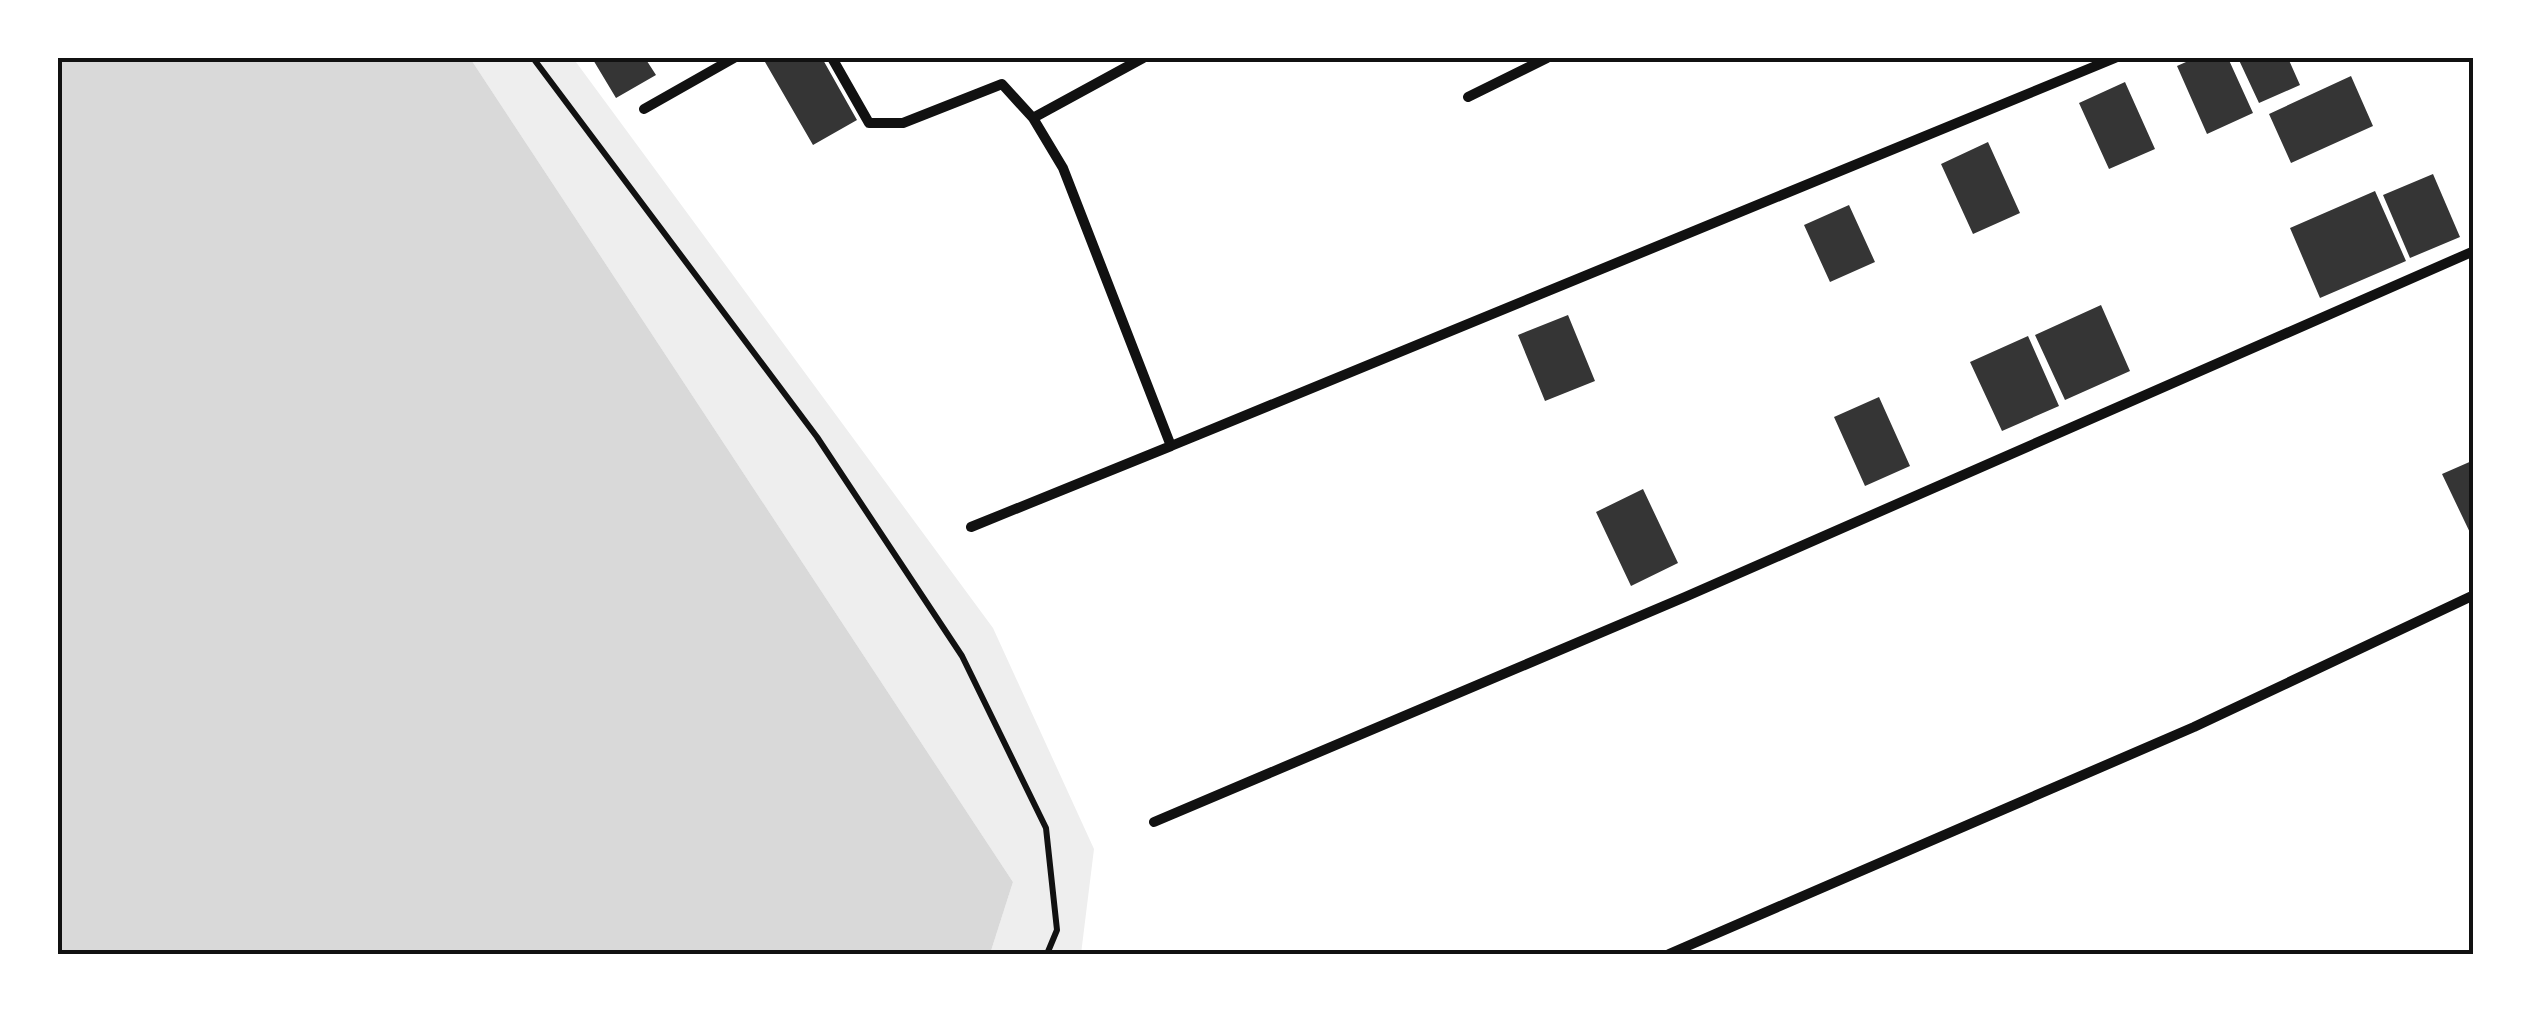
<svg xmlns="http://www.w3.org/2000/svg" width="2531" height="1012" viewBox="0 0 2531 1012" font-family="Karla,sans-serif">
	<rect width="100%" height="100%" fill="#fff"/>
	<path fill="#eee" d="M470 58H573L993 628 1094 849 1081 954H990L1013 882Z"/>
	<path fill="#d9d9d9" d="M58 58H470L1013 882 990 954H58Z"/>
	<path fill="#353535" d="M592 58H645L656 75 616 98Z
		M773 58H822L857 120 813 145 765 62Z
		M2195 58H2228L2253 113 2207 134 2177 66Z
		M2238 58H2288L2300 85 2259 103Z
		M2351 76 2373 126 2291 163 2269 114Z
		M2125 82 2155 149 2109 169 2079 103Z
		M1988 142 2020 213 1973 234 1941 164Z
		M2433 174 2460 237 2410 258 2383 195Z
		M2375 191 2406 261 2320 298 2290 228Z
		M1849 205 1875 262 1830 282 1804 225Z
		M2101 305 2130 371 2065 400 2035 335Z
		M1568 315 1595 381 1545 401 1518 335Z
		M2028 336 2059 406 2002 431 1970 362Z
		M1879 397 1910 466 1865 486 1834 417Z
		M2474 460V541L2442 474Z
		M1643 489 1678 563 1631 586 1596 512Z"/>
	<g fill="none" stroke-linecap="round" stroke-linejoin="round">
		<path stroke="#111" stroke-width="6" d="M533 58 817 437 962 656 1046 828 1057 930 1047 954"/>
		<path stroke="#111" stroke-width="10" d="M832 58 869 123H903L1002 84 1033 118 1063 168 1171 446 2115 58
			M1468 97 1547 58
			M644 109 734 58
			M1033 118 1143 58
			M971 527 1171 446
			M1154 822 1685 597 2474 251
			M1669 954 2194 727 2474 595"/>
	</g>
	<rect width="2531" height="1012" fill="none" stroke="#ffffff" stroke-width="120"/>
	<rect x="60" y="60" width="2411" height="892" fill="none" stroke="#111" stroke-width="4"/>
</svg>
